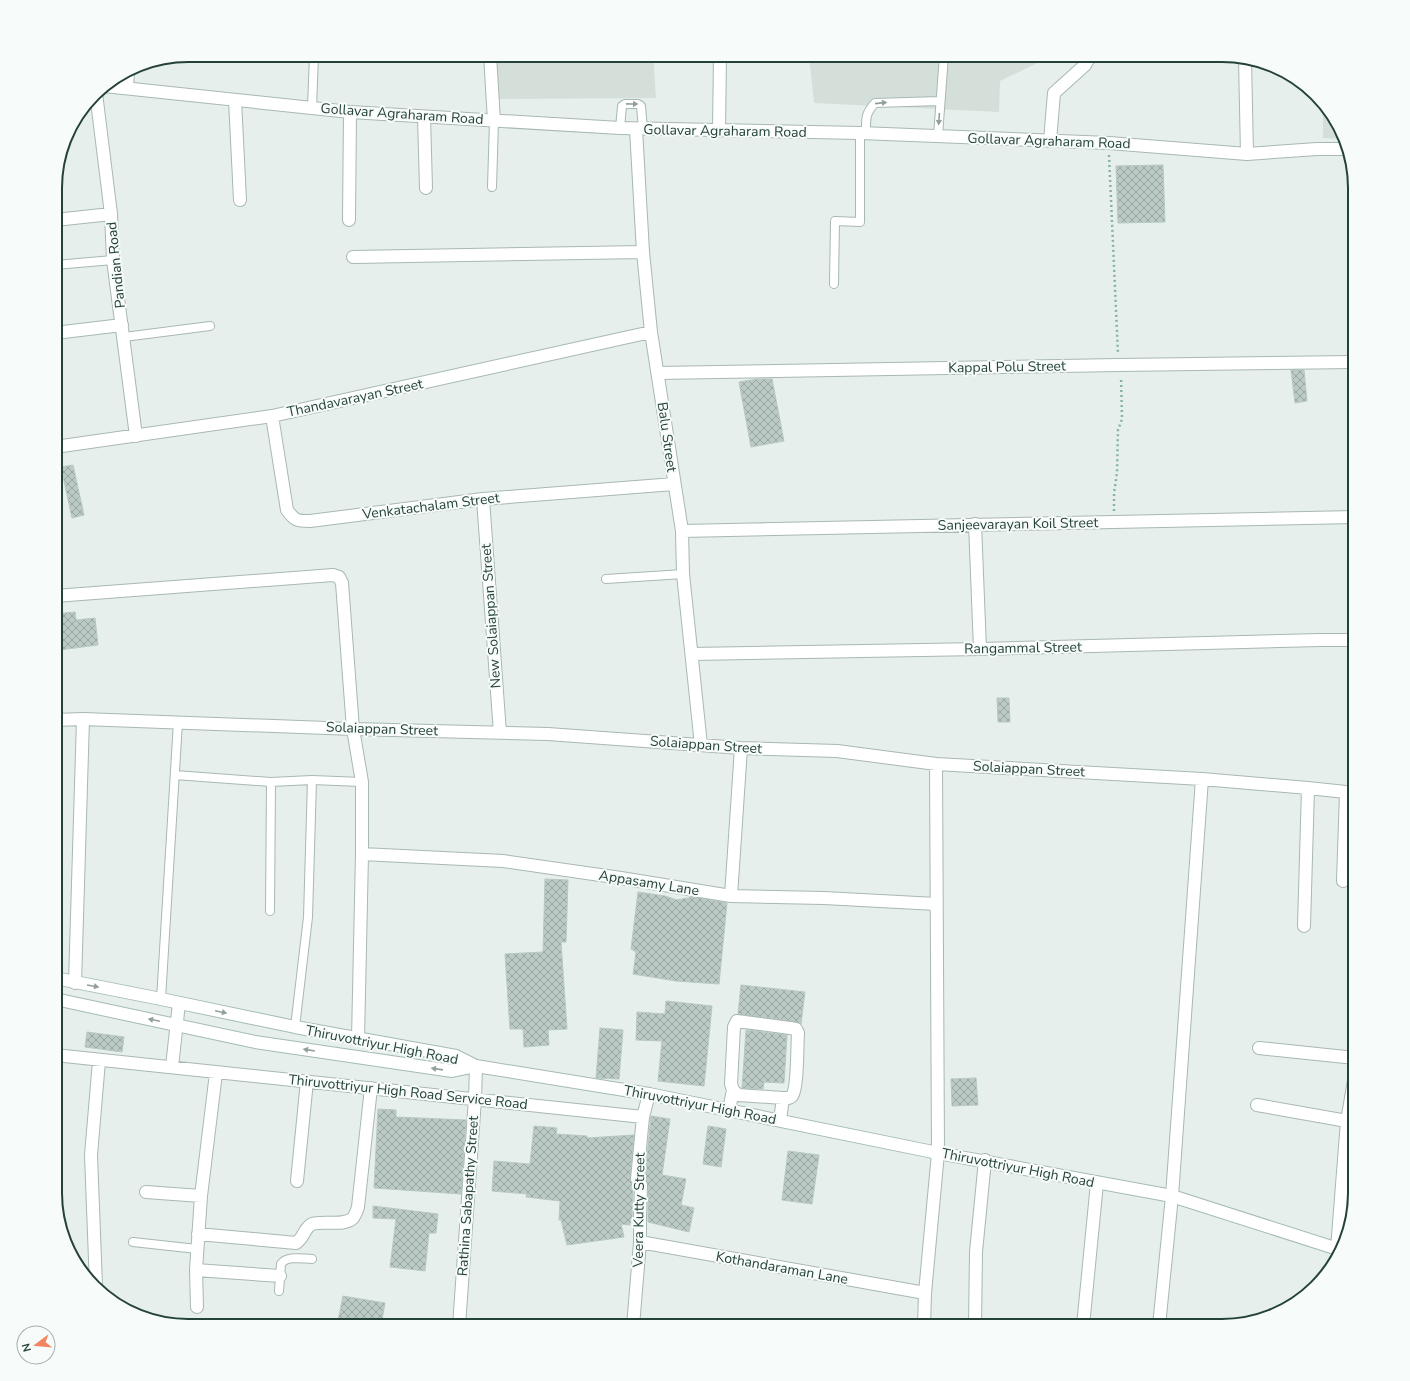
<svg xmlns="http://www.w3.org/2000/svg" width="1410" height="1381" viewBox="0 0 1410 1381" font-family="'Nunito Sans',sans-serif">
	<defs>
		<pattern id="building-cross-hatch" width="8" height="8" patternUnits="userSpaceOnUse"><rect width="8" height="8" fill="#bbcac4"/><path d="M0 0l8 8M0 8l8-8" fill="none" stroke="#98a6a0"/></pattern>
	</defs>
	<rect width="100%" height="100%" fill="#e6efeb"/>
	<path fill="#d4dfda" d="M496 55H653L656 98 498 99Z
		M809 55H1054L1000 81 999 112 814 103Z
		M1323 102 1345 137V139L1323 138Z"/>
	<path fill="url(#building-cross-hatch)" stroke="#b8c9c2" d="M1163 165 1165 222 1118 223 1116 166Z
		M1291 370H1304L1307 401 1295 403Z
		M757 379H772L784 441 751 447 739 382Z
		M73 465 84 515 72 518 61 467Z
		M75 612 76 620 95 618 98 645 59 650 55 614Z
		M997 698H1009L1010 722H998Z
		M545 879 568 880 566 942H561L567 1029 548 1030 549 1045 524 1047 523 1029H510L505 954 543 952Z
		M638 892 665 896 677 900 693 897 727 903 719 984 676 981 633 974 636 952 631 949Z
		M741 985 805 992 801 1024 791 1021 738 1014Z
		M666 1001 712 1006 704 1086 658 1081 662 1041 636 1040 637 1012 665 1014Z
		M600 1028 623 1030 619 1079 596 1078Z
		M746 1030 787 1035 784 1083 764 1082 763 1089 742 1088Z
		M87 1032 124 1037 122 1052 85 1047Z
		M976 1078 978 1105 952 1106 951 1079Z
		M378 1109 396 1110V1117L466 1120 461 1194 374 1188Z
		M651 1116 670 1119 662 1175 686 1179 681 1205 694 1208 689 1232 648 1222V1185L645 1177Z
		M534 1126 557 1128 556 1134 587 1136V1138L634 1135 630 1178 633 1187 632 1218H631L630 1225 621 1224 624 1237 567 1245 561 1220H559L560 1201 526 1197 527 1194 492 1191 494 1161 530 1164Z
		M708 1126 726 1129 721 1167 703 1164Z
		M788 1151 819 1155 812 1204 782 1200Z
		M373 1206 438 1214 436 1233H429L425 1271 390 1267 396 1219 373 1218Z
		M343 1296 385 1303 381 1326H337Z"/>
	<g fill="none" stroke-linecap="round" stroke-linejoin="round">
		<g stroke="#a8b8b2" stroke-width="10">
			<path id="service" d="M312 108 314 55
				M620 128 622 106 625 104H638L641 106 643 129
				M866 133C866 118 865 114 875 103L940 101
				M938 136 944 55
				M492 187 494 121
				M55 265 113 260
				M834 284 835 221 860 222V133
				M124 337 210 326
				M606 579 683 574
				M175 775 271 782 312 780 362 782
				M270 911 271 782
				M161 999 178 722
				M295 1027 308 917 312 780
				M133 1242 197 1249
				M279 1291 281 1264C287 1255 303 1259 312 1259"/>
		</g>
		<g stroke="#a8b8b2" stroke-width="14">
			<path id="minor" d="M490 55 494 121
				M1245 59 1247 154
				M127 88 128 71
				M96 93 111 214 113 260 136 436
				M235 100 240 200
				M424 117 426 188
				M636 129 643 252 651 332 682 531 683 574 701 745
				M719 131 720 55
				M1050 141 1054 93 1085 65 1091 55
				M55 220 111 214
				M349 220 350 112
				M353 257 643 252
				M55 333 122 325
				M658 373 1119 365 1355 362
				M272 416 287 510C295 521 297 521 310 521L483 499 674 484
				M55 447 272 416 651 332
				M483 499 500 733
				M975 524 980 649
				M682 531 1355 517
				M55 596 333 575 339 577 342 583 353 729 362 782V854L358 1039
				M692 654 980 649 1320 640H1355
				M55 720 83 719 353 729 548 734 741 748 837 751 936 764 1202 779 1308 788 1355 793
				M362 854 503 861 621 878 731 896 824 898 936 904
				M1343 881 1346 793
				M731 896 741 748
				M1304 926 1308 788
				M75 983 83 719
				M1259 1048 1355 1058
				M55 1055 643 1117
				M172 1067 179 1003
				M1257 1105 1347 1121
				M729 1110 733 1090
				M780 1120 783 1098 738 1095 733 1090 731 1084 734 1027 737 1021 790 1028 796 1029 798 1033C797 1045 798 1088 792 1096 789 1099 786 1098 783 1098
				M297 1181 307 1081
				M146 1192 201 1196
				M198 1234 296 1243C304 1238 304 1228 312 1224 323 1220 344 1227 353 1218 355 1215 357 1211 358 1207L371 1088
				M640 1242 925 1293
				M1337 1249 1347 1121 1355 1075
				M196 1270 280 1276
				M96 1286 91 1155 99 1061
				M197 1307 196 1270 201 1196 216 1073
				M459 1326 475 1099 476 1066
				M633 1326 640 1242V1217L641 1185 637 1179 643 1117 649 1094
				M924 1326 925 1293 938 1153 936 764
				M975 1326 976 1252 985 1160
				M1083 1326 1097 1183
				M1159 1326 1172 1196 1202 779"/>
		</g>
		<g stroke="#a8b8b2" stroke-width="14">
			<path id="tertiary" d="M104 86 350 112 620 128 860 133 1109 143 1247 154 1317 149H1347"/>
		</g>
		<g stroke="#a4bbb3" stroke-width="14">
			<path id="secondary" d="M55 978 161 999 295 1027 456 1056 476 1066 649 1094 938 1153 1172 1196 1341 1250
				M55 999 255 1042 452 1071 476 1066"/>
		</g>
		<path stroke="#86b3a5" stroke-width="2.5" stroke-dasharray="2 3" stroke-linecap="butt" d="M1109 155 1118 354
			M1114 511V493L1117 473 1118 430 1122 419 1121 377"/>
		<use href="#service" stroke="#fff" stroke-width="8"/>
		<use href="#minor" stroke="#fff" stroke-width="12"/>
		<use href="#tertiary" stroke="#fff" stroke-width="12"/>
		<use href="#secondary" stroke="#fff" stroke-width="12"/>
	</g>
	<defs><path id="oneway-solid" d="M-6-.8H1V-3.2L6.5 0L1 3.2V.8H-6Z"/></defs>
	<g fill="#92a09c">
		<use href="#oneway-solid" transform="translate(881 103) rotate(-6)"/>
		<use href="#oneway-solid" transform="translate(632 104) rotate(1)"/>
		<use href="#oneway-solid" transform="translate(939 119) rotate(94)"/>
		<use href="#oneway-solid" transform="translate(93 986) rotate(10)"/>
		<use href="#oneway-solid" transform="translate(221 1012) rotate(12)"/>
		<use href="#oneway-solid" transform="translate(154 1020) rotate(-168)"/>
		<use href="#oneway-solid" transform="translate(309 1050) rotate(-171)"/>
		<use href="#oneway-solid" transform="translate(437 1069) rotate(-172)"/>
	</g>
	<g text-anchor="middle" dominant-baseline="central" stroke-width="4" stroke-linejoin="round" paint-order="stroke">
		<g font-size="14" fill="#24423a" stroke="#f7fbf9">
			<text transform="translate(402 114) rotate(4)">Gollavar Agraharam Road</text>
			<text transform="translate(725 131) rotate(1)">Gollavar Agraharam Road</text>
			<text transform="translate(1049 141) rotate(2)">Gollavar Agraharam Road</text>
			<text transform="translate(116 265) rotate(-96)">Pandian Road</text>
			<text transform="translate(1007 367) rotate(-1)">Kappal Polu Street</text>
			<text transform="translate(355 398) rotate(-12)">Thandavarayan Street</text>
			<text transform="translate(667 437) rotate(82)">Balu Street</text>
			<text transform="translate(431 506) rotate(-7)">Venkatachalam Street</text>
			<text transform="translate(1018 524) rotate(-1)">Sanjeevarayan Koil Street</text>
			<text transform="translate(491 616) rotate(-94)">New Solaiappan Street</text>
			<text transform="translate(1023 648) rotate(-1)">Rangammal Street</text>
			<text transform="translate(382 729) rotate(2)">Solaiappan Street</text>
			<text transform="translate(706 745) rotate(4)">Solaiappan Street</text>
			<text transform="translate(1029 769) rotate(3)">Solaiappan Street</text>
			<text transform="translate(649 883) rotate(9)">Appasamy Lane</text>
			<text transform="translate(382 1045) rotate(11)">Thiruvottriyur High Road</text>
			<text transform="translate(408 1092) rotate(6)">Thiruvottriyur High Road Service Road</text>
			<text transform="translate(700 1105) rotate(11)">Thiruvottriyur High Road</text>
			<text transform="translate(1018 1168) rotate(11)">Thiruvottriyur High Road</text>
			<text transform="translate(468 1196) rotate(-86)">Rathina Sabapathy Street</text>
			<text transform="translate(639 1210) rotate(-89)">Veera Kutty Street</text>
			<text transform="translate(782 1268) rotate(10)">Kothandaraman Lane</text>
		</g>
	</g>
	<path d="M0 0H1410V1381H0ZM188 62H1222A126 126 0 0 1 1348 188V1193A126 126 0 0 1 1222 1319H188A126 126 0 0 1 62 1193V188A126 126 0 0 1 188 62Z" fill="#f7fbf9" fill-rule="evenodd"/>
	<path fill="none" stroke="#24423a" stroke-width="2" d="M188 62H1222A126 126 0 0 1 1348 188V1193A126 126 0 0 1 1222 1319H188A126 126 0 0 1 62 1193V188A126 126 0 0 1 188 62Z"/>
	<g transform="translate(36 1345) rotate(254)"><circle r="19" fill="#f7fbf9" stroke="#a3b1ad"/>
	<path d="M0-3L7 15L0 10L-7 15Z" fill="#f4845f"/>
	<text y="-6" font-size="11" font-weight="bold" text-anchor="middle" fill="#24423a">N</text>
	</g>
</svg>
